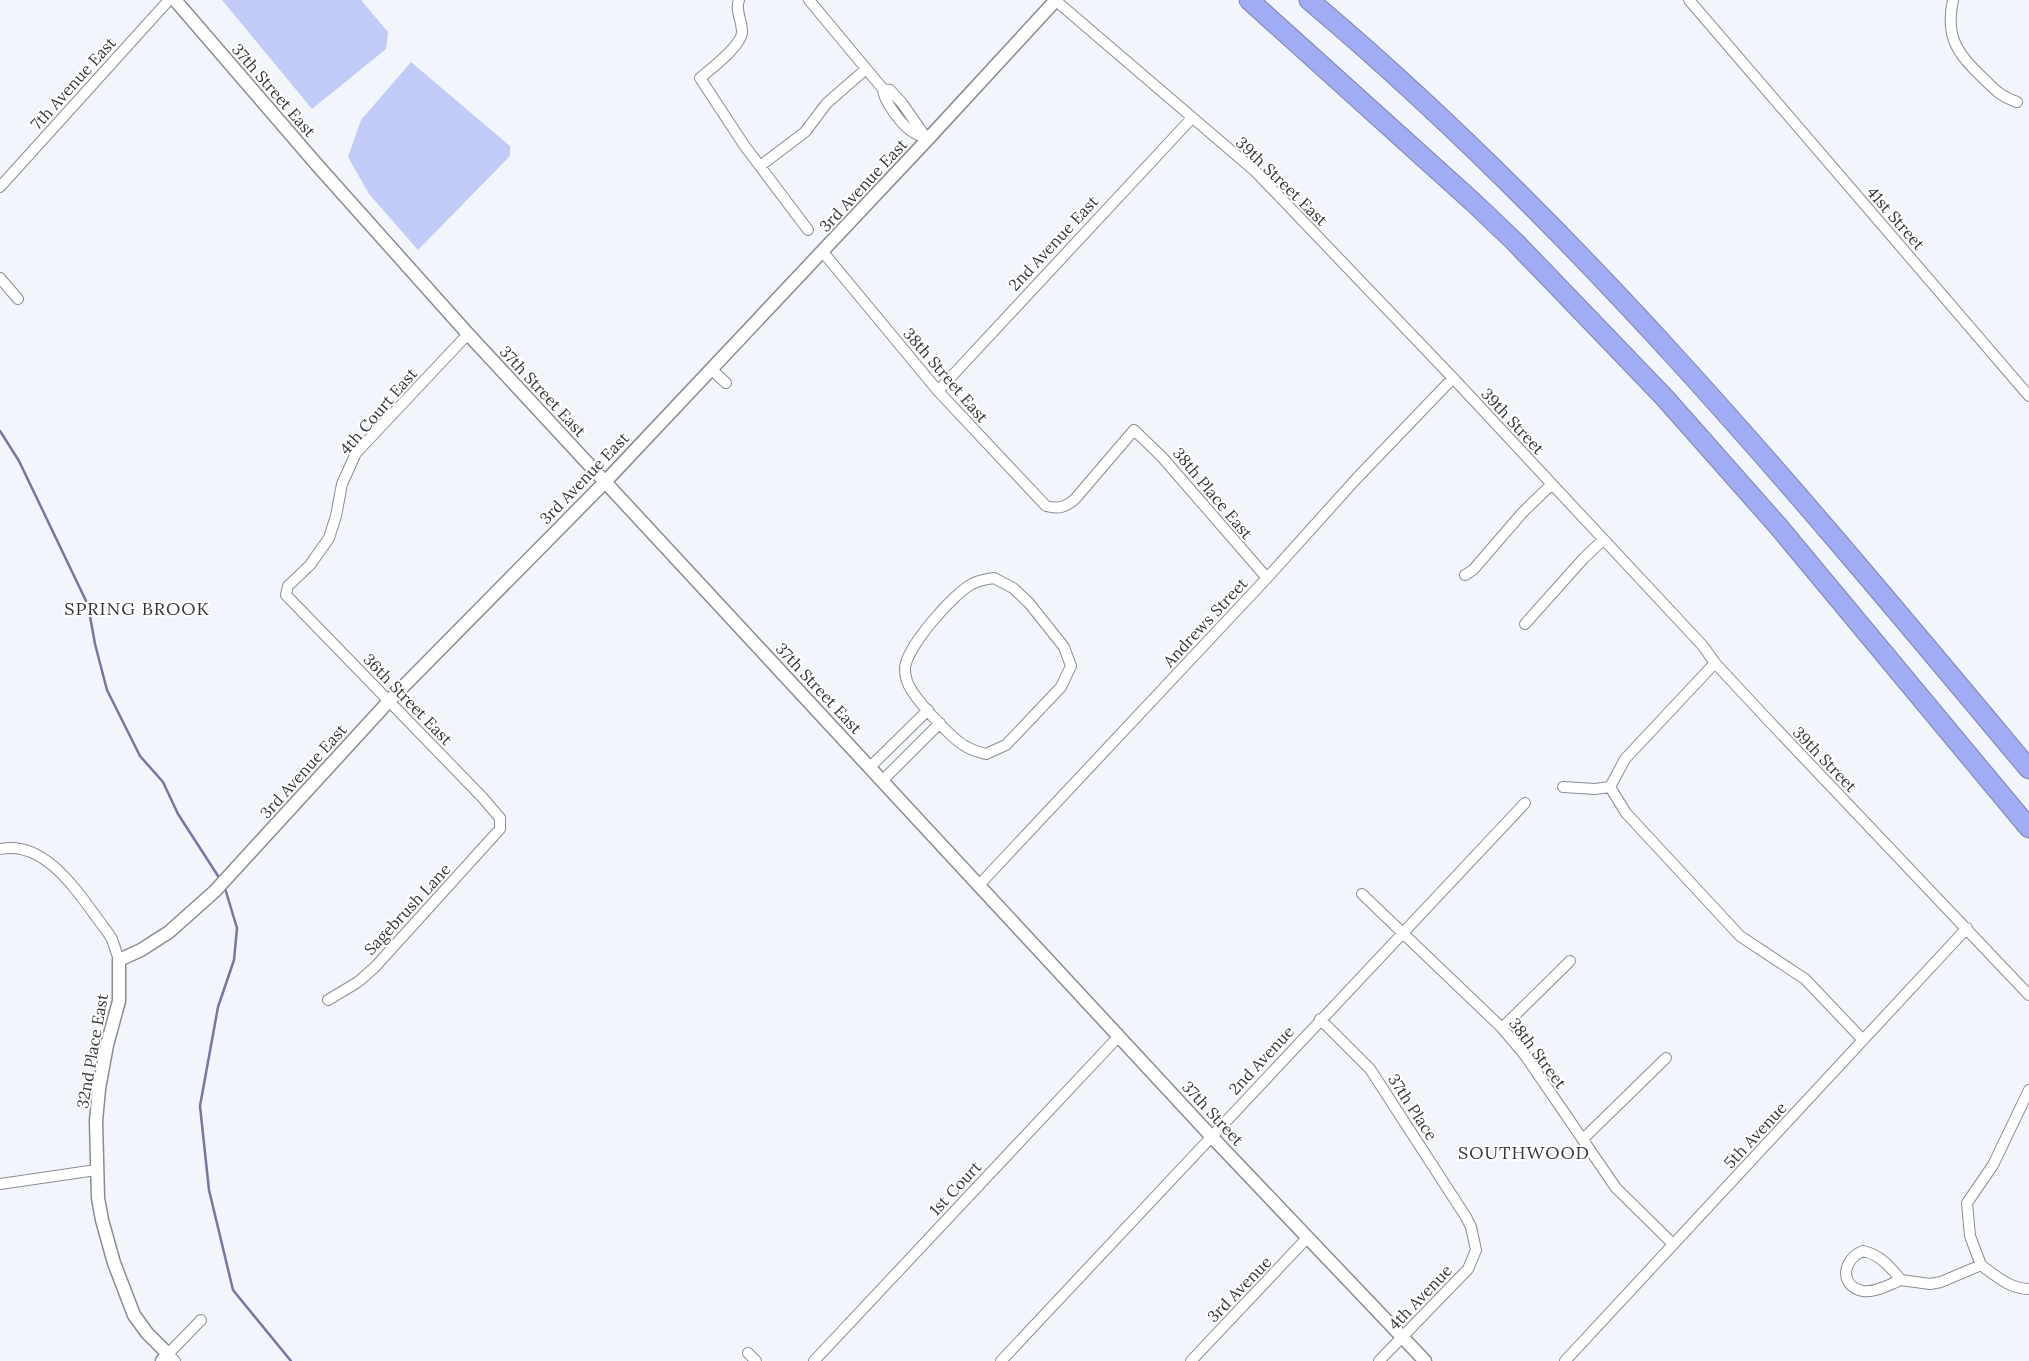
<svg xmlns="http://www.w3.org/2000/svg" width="2029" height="1361" viewBox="0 0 2029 1361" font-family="Lora,serif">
	<rect width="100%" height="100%" fill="#f3f5fc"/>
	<path fill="#c1cbf8" d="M222 0H361L388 32 386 49 312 109Z
		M411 62 510 146V156L418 250 369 194 348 157 361 120Z"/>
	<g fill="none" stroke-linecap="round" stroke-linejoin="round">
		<path stroke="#7079a3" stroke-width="2.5" d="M0 431 19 461 88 605 95 644 107 690 140 756 163 782 178 814 220 879
			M224 885 237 928 234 960 218 1007 200 1106 209 1190 233 1290 291 1361"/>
		<g stroke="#8a8c93" stroke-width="12">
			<path id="minor" d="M739 0C735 11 742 20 742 32 742 45 711 69 700 78L744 145 808 230
				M809 0 883 89C883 100 902 126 913 132 917 135 923 137 928 139
				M1055 0 1256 172 1453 378 1703 646 1715 663 1768 720 2029 995
				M1689 0 2029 396
				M1953 0C1945 36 1957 54 1983 78 1995 90 2000 96 2017 102
				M883 89 890 90 902 103 927 139
				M760 166 805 132 827 103 866 69
				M0 187 169 0
				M822 251 938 391 1046 506C1058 509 1065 508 1075 499L1134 430 1162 457 1267 578
				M0 278 18 299
				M711 369 726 383
				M938 391 1192 118
				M1465 575 1473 570 1523 512 1552 484
				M994 578 1013 588 1029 603 1064 647 1071 666 1061 687 1006 745 986 754C979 752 971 750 965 746 951 738 921 705 912 691 908 685 905 676 905 669 905 648 954 593 972 584 979 580 986 579 994 578Z
				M1525 624 1584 558 1603 540
				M870 767 928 710
				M882 781 940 723
				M1563 787 1595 789 1610 787
				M1610 787 1626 813 1740 936 1805 979 1863 1040
				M1610 787 1625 759 1715 663
				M0 849C48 839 81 898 106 930L112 939 119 960
				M979 885 1267 578 1357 478 1453 378
				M1362 894 1502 1028 1524 1054 1616 1188 1673 1244
				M328 1000 358 982 375 967 500 829V818L482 797 286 595 288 586 310 565 329 538 336 516 342 484 356 453 468 334
				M1320 1019 1370 1069 1466 1217 1471 1227 1476 1250 1468 1269 1379 1361
				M1502 1028 1570 961
				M1584 1138 1666 1058
				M0 1184 96 1170
				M1863 1251C1881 1255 1890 1267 1901 1280 1890 1284 1875 1293 1863 1291 1840 1287 1841 1260 1863 1251Z
				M1981 1265 1970 1236 1967 1203 1993 1165 2029 1090
				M1901 1280 1930 1284 1941 1282 1981 1265C1996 1276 2010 1289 2029 1289
				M748 1353 756 1361
				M175 1361 168 1354 201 1320
				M814 1361 1119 1036
				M1001 1361 1525 803
				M1191 1361 1308 1237
				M1565 1361 1967 928"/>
		</g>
		<g stroke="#8a8c93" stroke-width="15">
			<path id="tertiary" d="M175 0 318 166 468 334 1211 1136 1425 1361
				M162 1361 168 1354 147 1333 134 1315 114 1263 102 1220 98 1198 96 1121 99 1089 107 1045 119 1001V960L141 950 169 932 215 891 389 701 605 482 928 139 1056 0"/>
		</g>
		<g stroke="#7b83b3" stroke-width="21">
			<path id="motorway" d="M1249 0 1473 202 1514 241 1664 397 1778 526 2029 828
				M1309 0C1579 227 1804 500 2029 769"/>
		</g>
		<use href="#minor" stroke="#fff" stroke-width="10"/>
		<use href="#tertiary" stroke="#fff" stroke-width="12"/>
		<use href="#motorway" stroke="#a0adf4" stroke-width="19"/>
	</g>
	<g text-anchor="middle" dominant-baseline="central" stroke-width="4" stroke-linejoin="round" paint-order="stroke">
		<g font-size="16" fill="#353639" stroke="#fff">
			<text transform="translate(73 83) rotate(-48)">7th Avenue East</text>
			<text transform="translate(274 90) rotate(49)">37th Street East</text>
			<text transform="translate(1282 181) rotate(44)">39th Street East</text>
			<text transform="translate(863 185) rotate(-47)">3rd Avenue East</text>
			<text transform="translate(1896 218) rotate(49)">41st Street</text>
			<text transform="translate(1053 243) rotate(-47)">2nd Avenue East</text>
			<text transform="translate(946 375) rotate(49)">38th Street East</text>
			<text transform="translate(543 391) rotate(47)">37th Street East</text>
			<text transform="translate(378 411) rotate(-49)">4th Court East</text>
			<text transform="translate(1513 421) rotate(47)">39th Street</text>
			<text transform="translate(584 478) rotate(-46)">3rd Avenue East</text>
			<text transform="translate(1213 493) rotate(50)">38th Place East</text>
			<text transform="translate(1205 622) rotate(-47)">Andrews Street</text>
			<text transform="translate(819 688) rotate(47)">37th Street East</text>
			<text transform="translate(408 699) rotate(46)">36th Street East</text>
			<text transform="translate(1825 759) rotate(46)">39th Street</text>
			<text transform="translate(303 771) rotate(-48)">3rd Avenue East</text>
			<text transform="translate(407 909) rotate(-47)">Sagebrush Lane</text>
			<text transform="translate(92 1051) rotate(-80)">32nd Place East</text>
			<text transform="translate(1538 1053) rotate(53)">38th Street</text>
			<text transform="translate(1261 1060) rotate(-47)">2nd Avenue</text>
			<text transform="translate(1413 1107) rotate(57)">37th Place</text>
			<text transform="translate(1213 1113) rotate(47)">37th Street</text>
			<text transform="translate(1755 1135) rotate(-47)">5th Avenue</text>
			<text transform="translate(955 1188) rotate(-47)">1st Court</text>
			<text transform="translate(1239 1289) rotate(-46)">3rd Avenue</text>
			<text transform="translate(1420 1297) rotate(-46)">4th Avenue</text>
		</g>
		<g font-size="18" letter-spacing="1" fill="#34363c" stroke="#fff">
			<text x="137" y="608">SPRING BROOK</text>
			<text x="1524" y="1152">SOUTHWOOD</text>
		</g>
	</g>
</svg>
